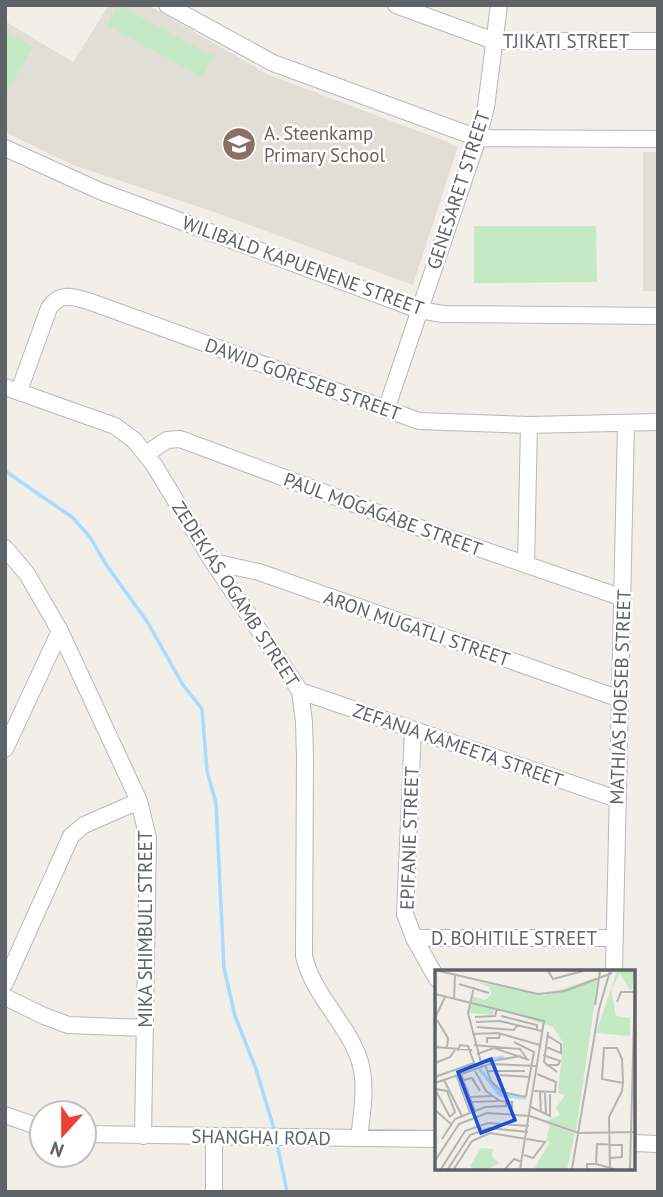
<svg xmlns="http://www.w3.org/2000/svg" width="663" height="1197" viewBox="0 0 663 1197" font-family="'PT Sans',sans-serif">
	<rect width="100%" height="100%" fill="#f1efe8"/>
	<path fill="#e1ded6" d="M109 5H148L269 75 458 146 413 285 217 213 73 165 5 132V21L73 62Z
		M643 152H658V291H643Z"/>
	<path fill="#c5e8c5" d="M118 5 213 56 202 77 107 25Z
		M5 31 33 47 5 95Z
		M474 226H596L597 282 474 283Z"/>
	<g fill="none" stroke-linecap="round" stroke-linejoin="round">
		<path stroke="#aadaff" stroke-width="3.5" d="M5 471 72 517 90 537 105 563 148 623 183 685 202 709 207 771 216 803 224 968 235 1016 256 1069 275 1132
			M278 1148 287 1192"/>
		<g stroke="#b5b8bc" stroke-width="18">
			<path id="minor" d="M167 5 273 63 478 138 658 139
				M396 5 494 41H658
				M5 148 100 191 419 310 443 314 658 316
				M5 387 115 426 134 440 154 465 213 562 300 691 304 722 305 757 304 956C313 996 348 1023 360 1062 367 1086 362 1113 359 1138
				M19 391 49 308C61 291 74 297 91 302L419 421 529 425 658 422
				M386 410 478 138 486 107 499 5
				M146 454 167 440 180 439 400 521 623 598
				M5 548 27 574 60 631 139 801 148 838 143 1136
				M213 562 259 572 620 699
				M526 565 529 425
				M300 691 617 799
				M413 730 405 914 414 938 437 979
				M5 749 60 631
				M414 938H615
				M614 971 626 423
				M5 983 71 836 84 825 139 801
				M5 997 44 1016 68 1025 145 1028
				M5 1115 42 1128
				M84 1134 437 1139
				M633 1143 658 1144
				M214 1192V1136"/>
		</g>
		<use href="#minor" stroke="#fff" stroke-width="16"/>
	</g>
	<defs>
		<g id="school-disc" transform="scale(1.75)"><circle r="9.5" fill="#8d6e63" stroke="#fff"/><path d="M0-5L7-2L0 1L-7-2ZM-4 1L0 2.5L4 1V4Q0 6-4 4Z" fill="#fff"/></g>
	</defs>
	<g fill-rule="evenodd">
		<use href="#school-disc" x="239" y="144"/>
	</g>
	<g text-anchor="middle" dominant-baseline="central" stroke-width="5" stroke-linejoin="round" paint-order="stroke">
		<g font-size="19" fill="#5f6368" stroke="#fff">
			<text x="566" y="41">TJIKATI STREET</text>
			<text transform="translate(458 190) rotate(-72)">GENESARET STREET</text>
			<text transform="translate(303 265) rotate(20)">WILIBALD KAPUENENE STREET</text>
			<text transform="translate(303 379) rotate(20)">DAWID GORESEB STREET</text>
			<text transform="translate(383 514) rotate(20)">PAUL MOGAGABE STREET</text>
			<text transform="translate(236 594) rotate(57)">ZEDEKIAS OGAMB STREET</text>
			<text transform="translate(417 628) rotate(19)">ARON MUGATLI STREET</text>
			<text transform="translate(620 697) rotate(-88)">MATHIAS HOESEB STREET</text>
			<text transform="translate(458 745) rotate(19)">ZEFANJA KAMEETA STREET</text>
			<text transform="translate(409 838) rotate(-88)">EPIFANIE STREET</text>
			<text transform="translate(145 929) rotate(-90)">MIKA SHIMBULI STREET</text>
			<text x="514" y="938">D. BOHITILE STREET</text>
			<text transform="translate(261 1137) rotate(1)">SHANGHAI ROAD</text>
		</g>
		<g font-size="19" fill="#785e54" stroke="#fff" text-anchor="start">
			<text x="264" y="133">A. Steenkamp<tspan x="264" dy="22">Primary School</tspan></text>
		</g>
	</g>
	<g transform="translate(435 970)">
		<rect width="200" height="200" fill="#f1efe8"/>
		<path d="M182 1H197L199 6 196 21 185 4 176 19 181 46 195 48V66L161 63ZM162 7 159 37 141 161 111 151 125 145 121 138 130 125 123 123 128 73 118 57 60 38 58 45 33 43 37 26 50 30 56 25 55 17 41 12 110 25ZM115 154 140 164 132 199H99L115 172 111 171ZM46 178 58 179 57 186 64 193 53 199H38L35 196Z" fill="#c5e8c5"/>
		<path fill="none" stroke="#aadaff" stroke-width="3.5" d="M48 91 69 87M44 98 65 125 91 128"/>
		<path fill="none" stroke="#b3b3b1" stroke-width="2" d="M4 1 103 24 130 21 177 3M113 1 118 9 148 1M24 14 54 23M39 17 33 43 47 96M0 24 109 51 85 199M19 29 20 5M182 32 186 22H199M160 35 165 1M66 46 102 55V60M40 47 60 46 62 39M0 48 10 27M2 50 13 68 12 77M41 52 65 51 107 61M42 57 79 60 82 55M113 62 109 92 122 102M37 64 63 63 105 75M79 72 99 82 91 126M52 73V68H64L65 63M39 75 85 79 92 89M0 77 37 80M111 77 126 83V74L113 66M42 84 59 78 94 90M108 85 125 91 123 95H111M0 93 15 87 20 80M45 93 86 86M50 95 56 111 67 122 91 127M39 99 51 121 65 131 77 132V143M52 101H90M21 104 35 143M26 104 40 141M65 105 95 107M0 107 39 93 33 76 25 75 23 81M9 110 27 146M28 110 37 108 45 121M0 113 55 94 102 96M0 119 15 147M1 119 12 121 20 142 15 147M99 121 120 122 121 112 102 104M105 122 106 143M110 123 111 145M35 127 58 126M36 132 63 131M96 137 115 146V124M0 140 16 154M7 169 20 149 50 137 71 136V131M0 191 24 154 52 143 95 146 143 163 200 162M161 194 162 174 187 175V187L175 188M175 198 174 147 187 121 188 113 187 89 182 78H169L167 109 188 113M6 199 30 161 53 153 94 156M13 199 35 165 54 158 93 162M19 199 37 171 55 163 110 172 98 188 89 185M70 199 79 189 87 192M137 199 164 39 175 1M152 199V194H161L179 199M195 199 200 13"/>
		<path fill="#1d4ed8" fill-opacity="0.15" stroke="#1d4ed8" stroke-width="3.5" d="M56 89 80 150 46 163 23 102Z"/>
		<rect width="200" height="200" fill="none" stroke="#5f6368" stroke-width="3.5"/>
	</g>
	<rect width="663" height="1197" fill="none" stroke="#5f6368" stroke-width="14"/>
	<g transform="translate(63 1134) rotate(201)"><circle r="33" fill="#ffffff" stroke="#bfc1c3" stroke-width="2"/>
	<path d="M0-5L12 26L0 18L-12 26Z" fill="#ea4335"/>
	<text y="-10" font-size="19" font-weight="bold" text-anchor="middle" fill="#5f6368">N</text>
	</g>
</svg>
